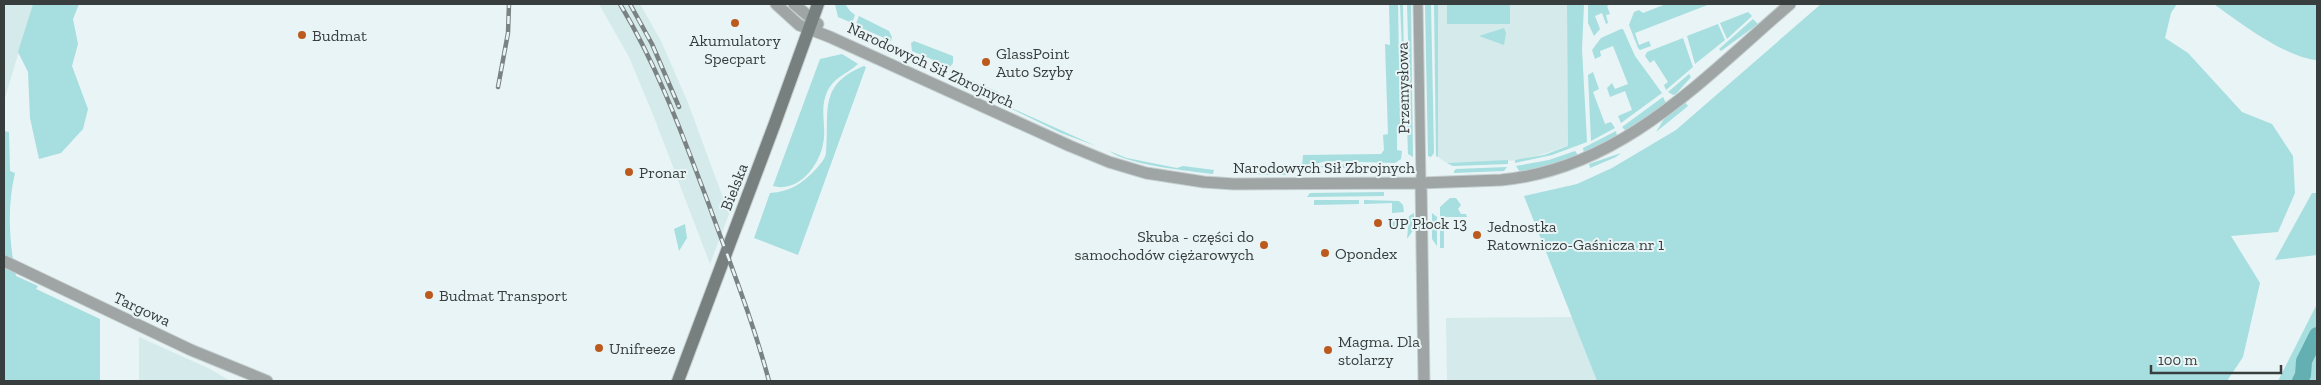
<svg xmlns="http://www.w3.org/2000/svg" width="2321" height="385" viewBox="0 0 2321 385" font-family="'Zilla Slab',serif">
	<rect width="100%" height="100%" fill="#e8f4f5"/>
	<path fill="#d4eaeb" d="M4 4H33L4 101Z
		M599 4H640L661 41 688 103 729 214 710 264 654 117 629 57Z
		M1438 4H1567L1568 146 1524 160 1447 163 1438 157Z
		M1572 317 1597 381H1447L1446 318Z
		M139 337 210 369 230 381H139Z"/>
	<path fill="#a7dedf" d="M33 4H79L73 19 78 44 72 66 88 109 83 129 61 153 39 159 30 118 28 72 18 52Z
		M835 4H845L850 11 855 15 852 23 838 17Z
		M1389 4H1398L1400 118 1403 124 1401 132 1397 133V150L1402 151 1401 159 1395 163 1327 161 1302 167 1303 155 1381 154 1384 150 1383 135 1388 134 1385 44 1390 45Z
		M1400 4H1403V7L1405 117Z
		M1407 4H1411L1413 157 1408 154 1407 124 1410 109Z
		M1425 4H1431L1434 153 1431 157 1428 156Z
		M1434 4H1438V157L1436 156Z
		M1447 4H1510V24H1447Z
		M1567 4H1584L1582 49 1587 142 1552 155 1515 163V160L1544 155 1568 146Z
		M1588 4H1611L1607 6 1610 14 1606 15 1608 23 1606 24 1602 13 1595 16 1600 29 1594 36 1588 23Z
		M1666 4H1710L1635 33 1639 45 1649 41 1651 46 1640 50 1638 48 1629 25 1634 12 1639 10 1643 13Z
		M1821 4H2177L2171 13 2165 38 2188 53 2242 112 2272 124 2293 156 2295 193 2278 232 2231 236 2260 283 2243 357 2227 381H1597L1524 196 1577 184 1612 168 1676 130Z
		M2214 4H2317V60C2285 57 2240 23 2214 4Z
		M1748 12 1752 16 1727 39 1720 23Z
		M859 16 889 31 892 37 891 41 857 26 856 24Z
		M1753 19 1758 24 1721 51 1719 49Z
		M1718 24 1725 40 1695 64 1687 36Z
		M1504 28 1506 33 1504 45 1479 36Z
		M1621 29H1623L1635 56 1662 93 1621 123 1618 116 1632 110 1625 91 1610 97 1607 88 1612 83 1615 89 1628 84 1613 46 1600 51 1601 56 1595 59 1592 50 1601 38Z
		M1683 38 1693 67 1666 90 1664 85 1668 82 1654 60 1650 63 1645 56 1647 52Z
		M914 41 953 56V63L950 67 912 51 911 43Z
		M842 54 858 64C847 74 834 77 827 92 819 110 827 126 823 144 819 166 798 193 773 186L820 59Z
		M864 66 866 67 798 255 754 238 770 193C790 192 803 183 816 169 820 164 825 160 826 153 830 112 817 85 864 66Z
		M1593 72 1599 89 1593 92 1605 124 1611 122 1615 128 1591 141 1588 75Z
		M957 74 998 92 1008 102Z
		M1689 74 1691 77 1676 94 1673 95 1668 92Z
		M957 78 996 101 1096 146 1061 133 959 83Z
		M1663 97 1666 103 1627 131 1625 130 1622 127Z
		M1685 102 1688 106 1656 132 1664 119Z
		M4 131 9 132 10 171 15 173C7 206 9 243 16 276L38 286 36 289 100 319V381H4Z
		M1616 131 1617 136 1584 154 1583 148Z
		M1109 151 1127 158 1177 168 1183 166 1214 170 1213 174C1189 171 1128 165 1109 151Z
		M1575 151 1579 156 1556 165 1520 172 1516 166 1549 160Z
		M1621 153 1616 157 1590 168 1589 164Z
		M1508 160V164L1453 166 1447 163Z
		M1362 164 1389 167V169L1317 167 1328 165Z
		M1507 167 1504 171 1454 173V171L1456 169Z
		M1241 171 1290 172 1285 175 1243 174Z
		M1384 192V196L1307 197 1310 193Z
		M2312 193H2317V255L2275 260Z
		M1450 198H1456L1461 205 1458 209 1461 214H1466L1467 217H1444V248H1440V207Z
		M1314 200H1359V204L1314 205Z
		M1364 200 1399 201 1403 205 1404 212 1392 213V203L1364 204Z
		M1414 213V229L1407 239 1409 216Z
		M1432 213 1437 217V246L1432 239Z
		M1403 217 1404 226 1392 227V218Z
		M685 224 687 238 679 251 674 229Z
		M2317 304V381H2278Z"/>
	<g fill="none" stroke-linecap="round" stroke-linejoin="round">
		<path stroke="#64afb1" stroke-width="16" d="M2300 381 2303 375 2304 361 2317 335"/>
		<g stroke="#c5cfd0" stroke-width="11">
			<path id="minor" d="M1418 4 1421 183"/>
		</g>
		<g stroke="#c5cfd0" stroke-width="13">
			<path id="tertiary" d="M776 4 799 25 830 37 1070 146 1109 162 1146 173 1204 182 1234 184 1421 183 1501 180C1621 169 1704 78 1790 4
				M794 4 818 24
				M1421 183 1424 381
				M4 261 191 350 267 381"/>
		</g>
		<g stroke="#c5cfd0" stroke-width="14">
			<path id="secondary" d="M678 381 775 123 818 4"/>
		</g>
		<use href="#minor" stroke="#9fa4a4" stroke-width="9"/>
		<use href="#tertiary" stroke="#9fa4a4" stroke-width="11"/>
		<use href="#secondary" stroke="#777f7f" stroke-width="12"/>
		<g stroke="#7b8283" stroke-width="4.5">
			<path id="rail" d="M620 4C658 67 683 136 709 205 730 263 753 321 769 381
				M630 4 652 44 679 107
				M498 87 508 33 509 4"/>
		</g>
		<use href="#rail" stroke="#e8f4f5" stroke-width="2.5" stroke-dasharray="8" stroke-linecap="butt"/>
	</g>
	<g fill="#bc5a1e" stroke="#e8f4f5" stroke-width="2">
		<circle cx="735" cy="23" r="5"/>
		<circle cx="302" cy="35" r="5"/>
		<circle cx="986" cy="62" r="5"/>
		<circle cx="629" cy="172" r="5"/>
		<circle cx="1378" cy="223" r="5"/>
		<circle cx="1477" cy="235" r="5"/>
		<circle cx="1264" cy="245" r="5"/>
		<circle cx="1325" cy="253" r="5"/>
		<circle cx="429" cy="295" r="5"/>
		<circle cx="599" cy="348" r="5"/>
		<circle cx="1328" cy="350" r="5"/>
	</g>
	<g text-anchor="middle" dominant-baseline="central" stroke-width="4" stroke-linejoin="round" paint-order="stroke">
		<g font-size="16" fill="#383d3d" stroke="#e8f4f5" text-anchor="start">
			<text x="312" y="35">Budmat</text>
			<text x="735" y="40" text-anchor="middle">Akumulatory<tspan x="735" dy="18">Specpart</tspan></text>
			<text x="996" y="53">GlassPoint<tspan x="996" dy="18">Auto Szyby</tspan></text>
			<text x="639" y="172">Pronar</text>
			<text x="1388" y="223">UP Płock 13</text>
			<text x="1487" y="226">Jednostka<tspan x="1487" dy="18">Ratowniczo-Gaśnicza nr 1</tspan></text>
			<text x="1254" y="236" text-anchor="end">Skuba - części do<tspan x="1254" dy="18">samochodów ciężarowych</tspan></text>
			<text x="1335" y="253">Opondex</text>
			<text x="439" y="295">Budmat Transport</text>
			<text x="1338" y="341">Magma. Dla<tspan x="1338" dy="18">stolarzy</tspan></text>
			<text x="609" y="348">Unifreeze</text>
		</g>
		<g font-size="16" fill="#383d3d" stroke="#e8f4f5">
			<text transform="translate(931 65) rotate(25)">Narodowych Sił Zbrojnych</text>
			<text transform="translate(1403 88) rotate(-91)">Przemysłowa</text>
			<text x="1324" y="167">Narodowych Sił Zbrojnych</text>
			<text transform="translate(734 187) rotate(-69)">Bielska</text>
			<text transform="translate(142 309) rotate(25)">Targowa</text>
		</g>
	</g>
	<rect width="2321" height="385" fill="none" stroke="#383d3d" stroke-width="10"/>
	<path d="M2151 365v8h130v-8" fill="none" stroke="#383d3d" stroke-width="2.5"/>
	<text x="2158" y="365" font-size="15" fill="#383d3d" stroke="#e8f4f5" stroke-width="4" paint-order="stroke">100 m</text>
</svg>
